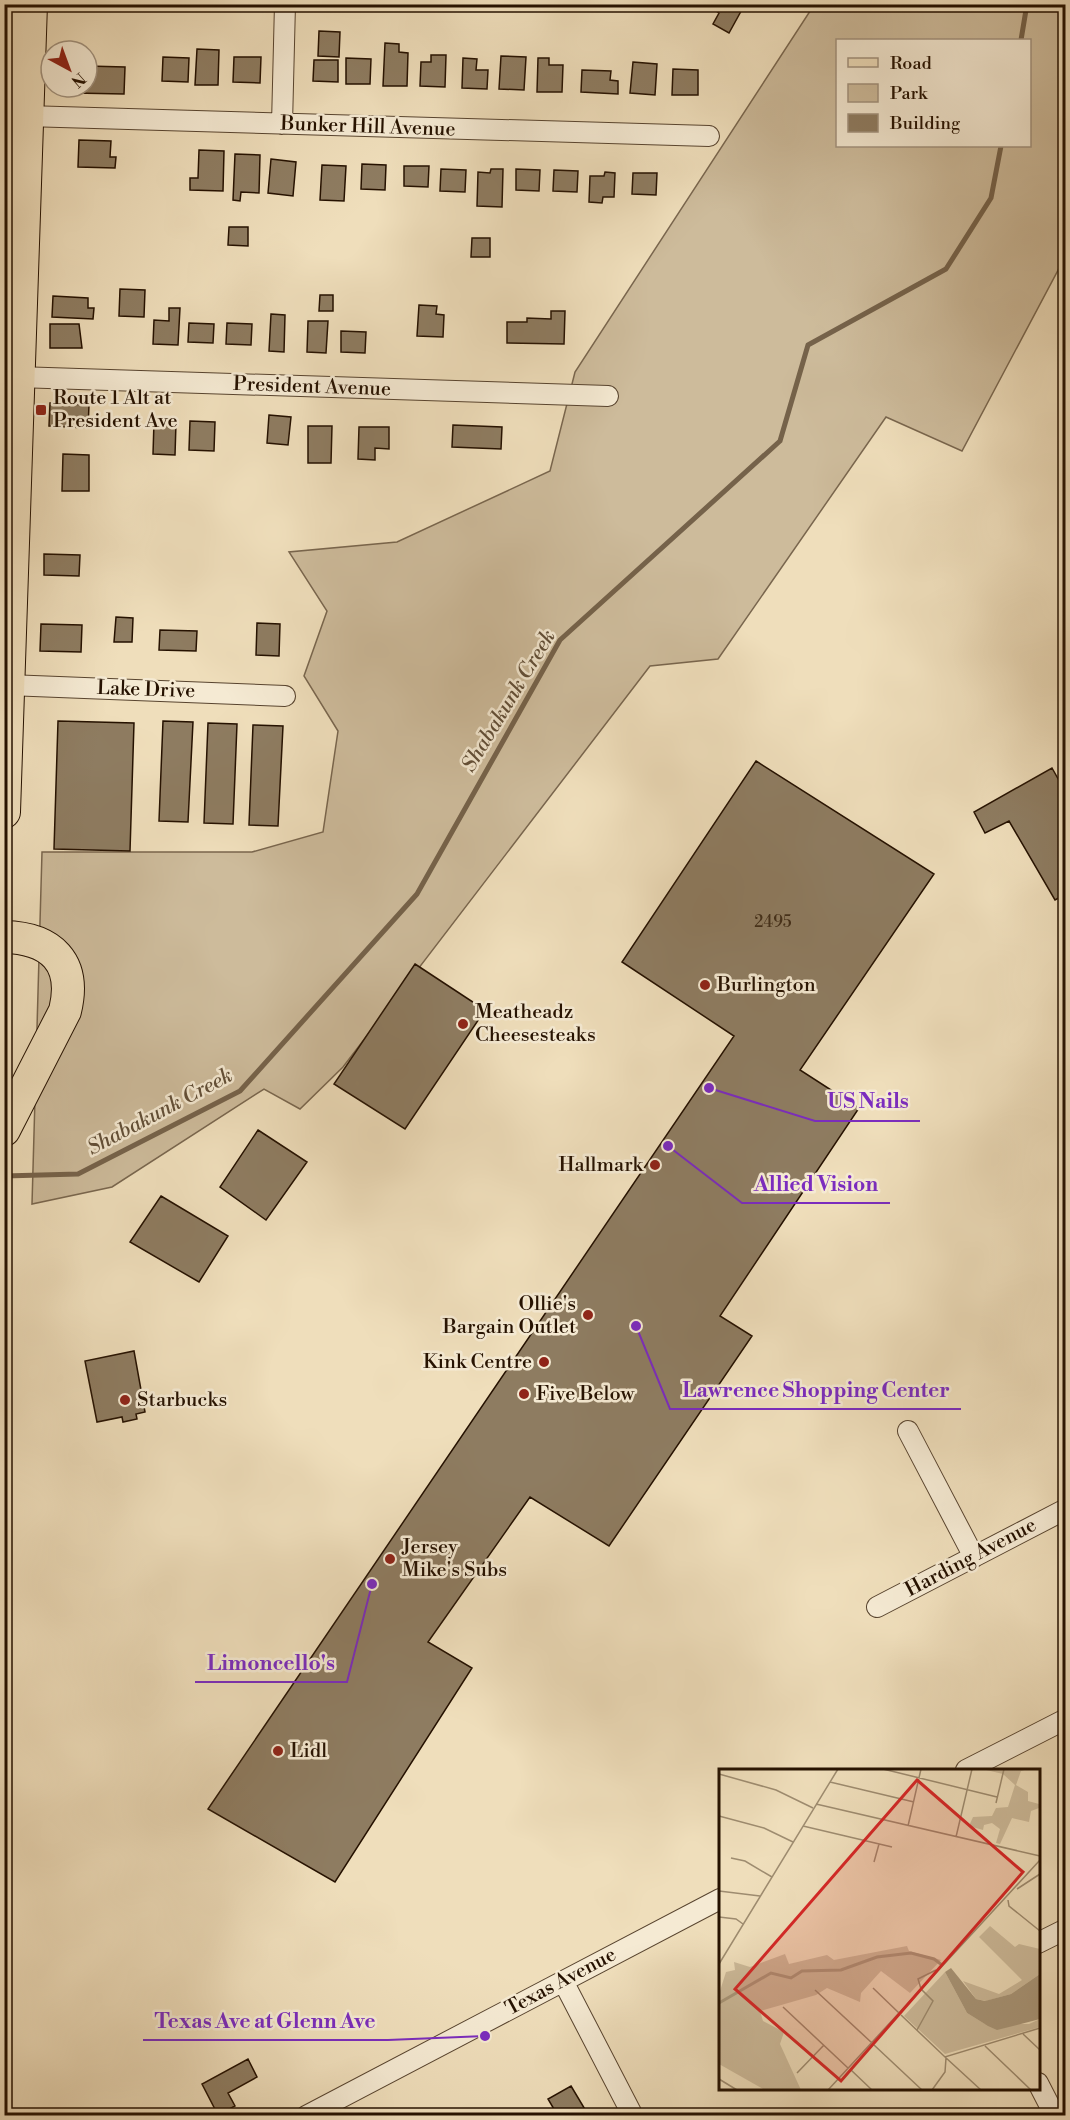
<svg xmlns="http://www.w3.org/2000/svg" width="1070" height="2120" viewBox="0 0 1070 2120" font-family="'Libre Bodoni',serif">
	<rect width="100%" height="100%" fill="#efdebb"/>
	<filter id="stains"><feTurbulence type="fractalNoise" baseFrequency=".00333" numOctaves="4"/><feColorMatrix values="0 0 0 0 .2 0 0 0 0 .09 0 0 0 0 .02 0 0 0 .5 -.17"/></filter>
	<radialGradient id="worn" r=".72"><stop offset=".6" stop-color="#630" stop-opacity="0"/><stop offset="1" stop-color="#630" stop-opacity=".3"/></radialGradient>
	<path fill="#cdbb9b" stroke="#79664e" stroke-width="1.5" fill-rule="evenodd" d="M814 5H1065V257L962 451 886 417 718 659 650 666 343 1067 300 1109 264 1089 112 1187 32 1204 42 852H252L323 832 338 731 304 676 327 611 289 552 397 542 550 471 575 372ZM838 40H1030V146H838Z"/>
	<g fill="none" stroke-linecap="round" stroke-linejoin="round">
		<path stroke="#75624a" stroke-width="5" d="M1021 40 1027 4
			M4 1176 78 1174 240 1091 417 894 560 640 780 441 808 345 946 269 991 198 1001 146"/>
	</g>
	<path fill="#8e7c61" stroke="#251100" stroke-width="1.5" d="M715 4H745L729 33 713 24 719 13 713 9Z
		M319 31 340 32 339 57 318 56Z
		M385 43 399 44V52L408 53 407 86H383Z
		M197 49 219 50 218 85H195Z
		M431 55H446L445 87 420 86 421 62H431Z
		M501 56 526 57 524 90 499 89Z
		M163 57 189 58 188 82 162 81Z
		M234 57H261L260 83 233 82Z
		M346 58 371 59 370 84H346Z
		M463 58 477 59 476 70H488L487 89 462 88Z
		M538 58H549V65H563L562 92H537Z
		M314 60H338V82L313 81Z
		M633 62 657 64 655 95 630 93Z
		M87 66 125 67 124 94 74 93V87H87Z
		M673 69 698 70V95H672Z
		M582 70 611 71 610 80 618 81V94L581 92Z
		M79 140 111 141 110 157H116L115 168 78 167Z
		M199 150 224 151 223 191 190 190V178H198Z
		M235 154 260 155 259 193 241 192 240 201 233 200Z
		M271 159 296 162 293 196 268 193Z
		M362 164 386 165 385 190 361 189Z
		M322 165 346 166 344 201 320 200Z
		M404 166H429L428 187 404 186Z
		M441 169 466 170 465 192 440 191Z
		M491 169H503L502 207 477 206 478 172 490 173Z
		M516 169 540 170 539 191 516 190Z
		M554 170 578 171 577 192 553 191Z
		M605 172 615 173 614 197H603L602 203 589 202 590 176H604Z
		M633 173H657L656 195 632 194Z
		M229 227H248V246L228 245Z
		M472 238H490V257H471Z
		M120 289 145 290 144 317 119 316Z
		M320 295H333V311H319Z
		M53 296 88 298V308H94L93 319 52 317Z
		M419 305 437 306 436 314 444 315 443 337 417 336Z
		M169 308H180L178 345 153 344 154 320 169 321Z
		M551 311H565L564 344 507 343V322H527V318L551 319Z
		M271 314 285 315 284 352 269 351Z
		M308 321H328L326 353 307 352Z
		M189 323 214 324 213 343 188 342Z
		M227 323 252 324 251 345 226 344Z
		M50 324H79L82 348H50Z
		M341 331 366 332 365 353 341 352Z
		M50 403 89 405 88 428 49 426Z
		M269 415 291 417 288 445 267 443Z
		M190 421 215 422 214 451 189 450Z
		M154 422 176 423 175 455 153 454Z
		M453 425 502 427 501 449 452 447Z
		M308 426H332L331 463H308Z
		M359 427H389V449L375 448V460L358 459Z
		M63 454 89 455V491H62Z
		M44 554 80 555 79 576 44 575Z
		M116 617 133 618 132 642H114Z
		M257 623 280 624 279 656 256 655Z
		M41 624 82 625 81 652 40 651Z
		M160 630 197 631 196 651 159 650Z
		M58 721 134 723 130 851 54 849Z
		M163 721 193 722 188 822 159 821Z
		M208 723 237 724 233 824 204 823Z
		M253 725 283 726 278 826 249 825Z
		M756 761 934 874 800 1070 859 1108 720 1316 752 1336 609 1546 530 1497 428 1642 472 1668 335 1882 208 1809 734 1036 622 962Z
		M1052 768 1066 793V894L1055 900 1009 821 985 833 974 812Z
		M415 964 485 1010 405 1129 334 1084Z
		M258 1130 307 1162 266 1220 220 1187Z
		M161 1196 228 1236 199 1282 130 1242Z
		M134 1351 145 1412 136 1414 137 1419 123 1422 122 1417 97 1422 85 1361Z
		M248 2059 257 2077 228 2093 235 2106 218 2115 202 2084Z
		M571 2086 589 2116H558L548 2099Z"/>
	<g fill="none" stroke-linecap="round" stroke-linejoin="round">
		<g stroke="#58442f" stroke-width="22">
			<path id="minor" d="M26 116 709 136
				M282 124 285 4
				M17 377 608 396
				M8 685 285 696
				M908 1431 974 1557
				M877 1607 1066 1509
				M966 1770 1066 1719
				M1038 1943 1066 1929
				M563 1981 633 2116
				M1038 2083 1055 2116
				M306 2116 720 1899"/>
		</g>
		<g stroke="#251100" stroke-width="34">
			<path id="primary" d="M4 85 8 4
				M4 812 31 4
				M4 937C51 938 77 962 65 1011L4 1130"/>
		</g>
		<use href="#minor" stroke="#f5ead3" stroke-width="20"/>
		<use href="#primary" stroke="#efdebb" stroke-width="32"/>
	</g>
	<g fill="#8f2418" stroke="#f5ead3" stroke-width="2">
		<rect x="35" y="404" width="12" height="12" rx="3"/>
		<circle cx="705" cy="985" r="6"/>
		<circle cx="463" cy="1024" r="6"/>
		<circle cx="655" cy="1165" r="6"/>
		<circle cx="588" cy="1315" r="6"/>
		<circle cx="544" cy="1362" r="6"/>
		<circle cx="524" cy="1394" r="6"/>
		<circle cx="125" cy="1400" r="6"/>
		<circle cx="390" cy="1559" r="6"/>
		<circle cx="278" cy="1751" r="6"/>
	</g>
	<g text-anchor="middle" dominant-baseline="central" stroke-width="5" stroke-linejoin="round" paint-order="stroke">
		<g font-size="16" fill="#3f2c18">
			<text x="773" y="922">2495</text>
		</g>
		<g font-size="20" fill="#251100" stroke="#f5ead3">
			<text transform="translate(368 127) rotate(2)">Bunker Hill Avenue</text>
			<text transform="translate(312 387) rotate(2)">President Avenue</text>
			<text transform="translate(146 690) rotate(2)">Lake Drive</text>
			<text transform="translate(971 1558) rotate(-28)">Harding Avenue</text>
			<text transform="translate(561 1982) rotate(-28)">Texas Avenue</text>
		</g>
		<g font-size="20" fill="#251100" stroke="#f5ead3" text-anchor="start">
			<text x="53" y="398">Route 1 Alt at<tspan x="53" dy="23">President Ave</tspan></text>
			<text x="717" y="985">Burlington</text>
			<text x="475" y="1012">Meatheadz<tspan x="475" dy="23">Cheesesteaks</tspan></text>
			<text x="643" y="1165" text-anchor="end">Hallmark</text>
			<text x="576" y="1304" text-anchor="end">Ollie's<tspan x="576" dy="23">Bargain Outlet</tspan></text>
			<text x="532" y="1362" text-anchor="end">Kink Centre</text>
			<text x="536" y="1394">Five Below</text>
			<text x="137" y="1400">Starbucks</text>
			<text x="402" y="1547">Jersey<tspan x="402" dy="23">Mike's Subs</tspan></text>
			<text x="290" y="1751">Lidl</text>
		</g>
		<g font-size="21" font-style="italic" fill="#614e37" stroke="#f5ead3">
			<text transform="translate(509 701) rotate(-59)">Shabakunk Creek</text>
			<text transform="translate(160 1112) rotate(-28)">Shabakunk Creek</text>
		</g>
	</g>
	<g transform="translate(719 1769)">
		<rect width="321" height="321" fill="#efdebb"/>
		<path d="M263 0H309L302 2 297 16 309 23V32L320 35V39L312 42 310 53 293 49 281 75 277 74 281 60 273 54 265 56 264 61 250 57 254 48 273 47 277 39 289 38 296 16 284 5ZM271 157 296 178 300 175 321 180V205L292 225 267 232 257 230 244 212 280 225 303 211 260 168ZM188 177 190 182 222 191 191 224 162 202 142 224 141 233 108 219 97 226 41 242 44 252 65 263 61 275 82 321H46L0 295V225L7 203 16 201 15 193 31 198 66 185 70 195 108 186 115 191ZM226 203 248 244 266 255H310L321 250V258L226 285 185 247Z" fill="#cdbb9b"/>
		<path d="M232 199 257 230 266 232 292 225 321 205V250L278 261 269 257 248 244 226 203Z" fill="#aa987b"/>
		<path fill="none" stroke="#aa987b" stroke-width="3" d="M0 234 52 204 72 209 83 202 122 201 158 188 192 184 215 190 223 196"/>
		<path fill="none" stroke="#9e8c70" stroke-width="1.5" d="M164 0 278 28M0 5 57 21 94 39M111 13 195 33M277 34 285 0M97 35 321 87M0 47 45 59 74 73M84 57 173 78M189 57 202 0M237 68 253 0M12 89 26 92 53 108M155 93 160 75M298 120 321 105M0 122 41 127M289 131 290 137 321 162M0 148 17 150 24 155M0 195 119 0M154 219 180 244M202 220 199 210 217 201M96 221 153 274M64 238 129 299M182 246 226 288 321 259M198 261 214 232 202 220M304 265 321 281M155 276 203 321M266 277 312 321M226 288 262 321M132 301 153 321M78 304 105 276M0 310 18 321M109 321 321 91M213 321 226 303 227 289"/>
		<path fill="#d62828" fill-opacity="0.15" stroke="#d62828" stroke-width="3" d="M198 11 304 103 122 312 16 220Z"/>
		<rect width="321" height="321" fill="none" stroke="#251100" stroke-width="3"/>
	</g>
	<path fill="none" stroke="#7b2cbf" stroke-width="2" d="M709 1088L815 1121H920M668 1146L742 1203H890M636 1326L670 1409H961M372 1584L347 1682H195M485 2036L388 2040H143"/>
	<g fill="#7b2cbf" stroke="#f5ead3" stroke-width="2">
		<circle cx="709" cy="1088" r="6"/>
		<circle cx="668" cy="1146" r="6"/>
		<circle cx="636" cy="1326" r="6"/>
		<circle cx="372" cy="1584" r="6"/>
		<circle cx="485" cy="2036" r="6"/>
	</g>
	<g font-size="21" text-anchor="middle" font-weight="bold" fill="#7b2cbf" stroke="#f5ead3" stroke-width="5" stroke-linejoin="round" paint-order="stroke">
		<text x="868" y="1108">US Nails</text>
		<text x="816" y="1191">Allied Vision</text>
		<text x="816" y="1397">Lawrence Shopping Center</text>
		<text x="271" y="1670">Limoncello's</text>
		<text x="265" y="2028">Texas Ave at Glenn Ave</text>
	</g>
	<rect width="1070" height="2120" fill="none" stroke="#efdebb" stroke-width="24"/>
	<rect x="6" y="6" width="1058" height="2108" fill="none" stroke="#251100" stroke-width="3"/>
	<rect x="12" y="12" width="1046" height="2096" fill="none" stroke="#251100" stroke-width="1.5"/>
	<rect x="836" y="39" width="195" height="108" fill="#f5ead3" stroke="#a2937f" stroke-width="1.5"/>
	<rect x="848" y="58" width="30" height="9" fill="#efdebb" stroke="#a2937f" stroke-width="1.5"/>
	<text x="890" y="69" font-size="18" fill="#251100">Road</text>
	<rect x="848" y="84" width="30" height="18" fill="#cdbb9b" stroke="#a2937f" stroke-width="1.5"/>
	<text x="890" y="99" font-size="18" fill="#251100">Park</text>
	<rect x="848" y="114" width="30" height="18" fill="#8e7c61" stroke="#a2937f" stroke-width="1.5"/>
	<text x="890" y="129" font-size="18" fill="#251100">Building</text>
	<g transform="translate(69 69) rotate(139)"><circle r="28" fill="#f5ead3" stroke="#a2937f" stroke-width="1.5"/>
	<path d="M0-4.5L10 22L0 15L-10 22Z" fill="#8f2418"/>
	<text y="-9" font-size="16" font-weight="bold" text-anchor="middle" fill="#251100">N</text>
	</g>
	<rect width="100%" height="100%" filter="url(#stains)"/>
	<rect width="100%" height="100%" fill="url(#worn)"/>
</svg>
